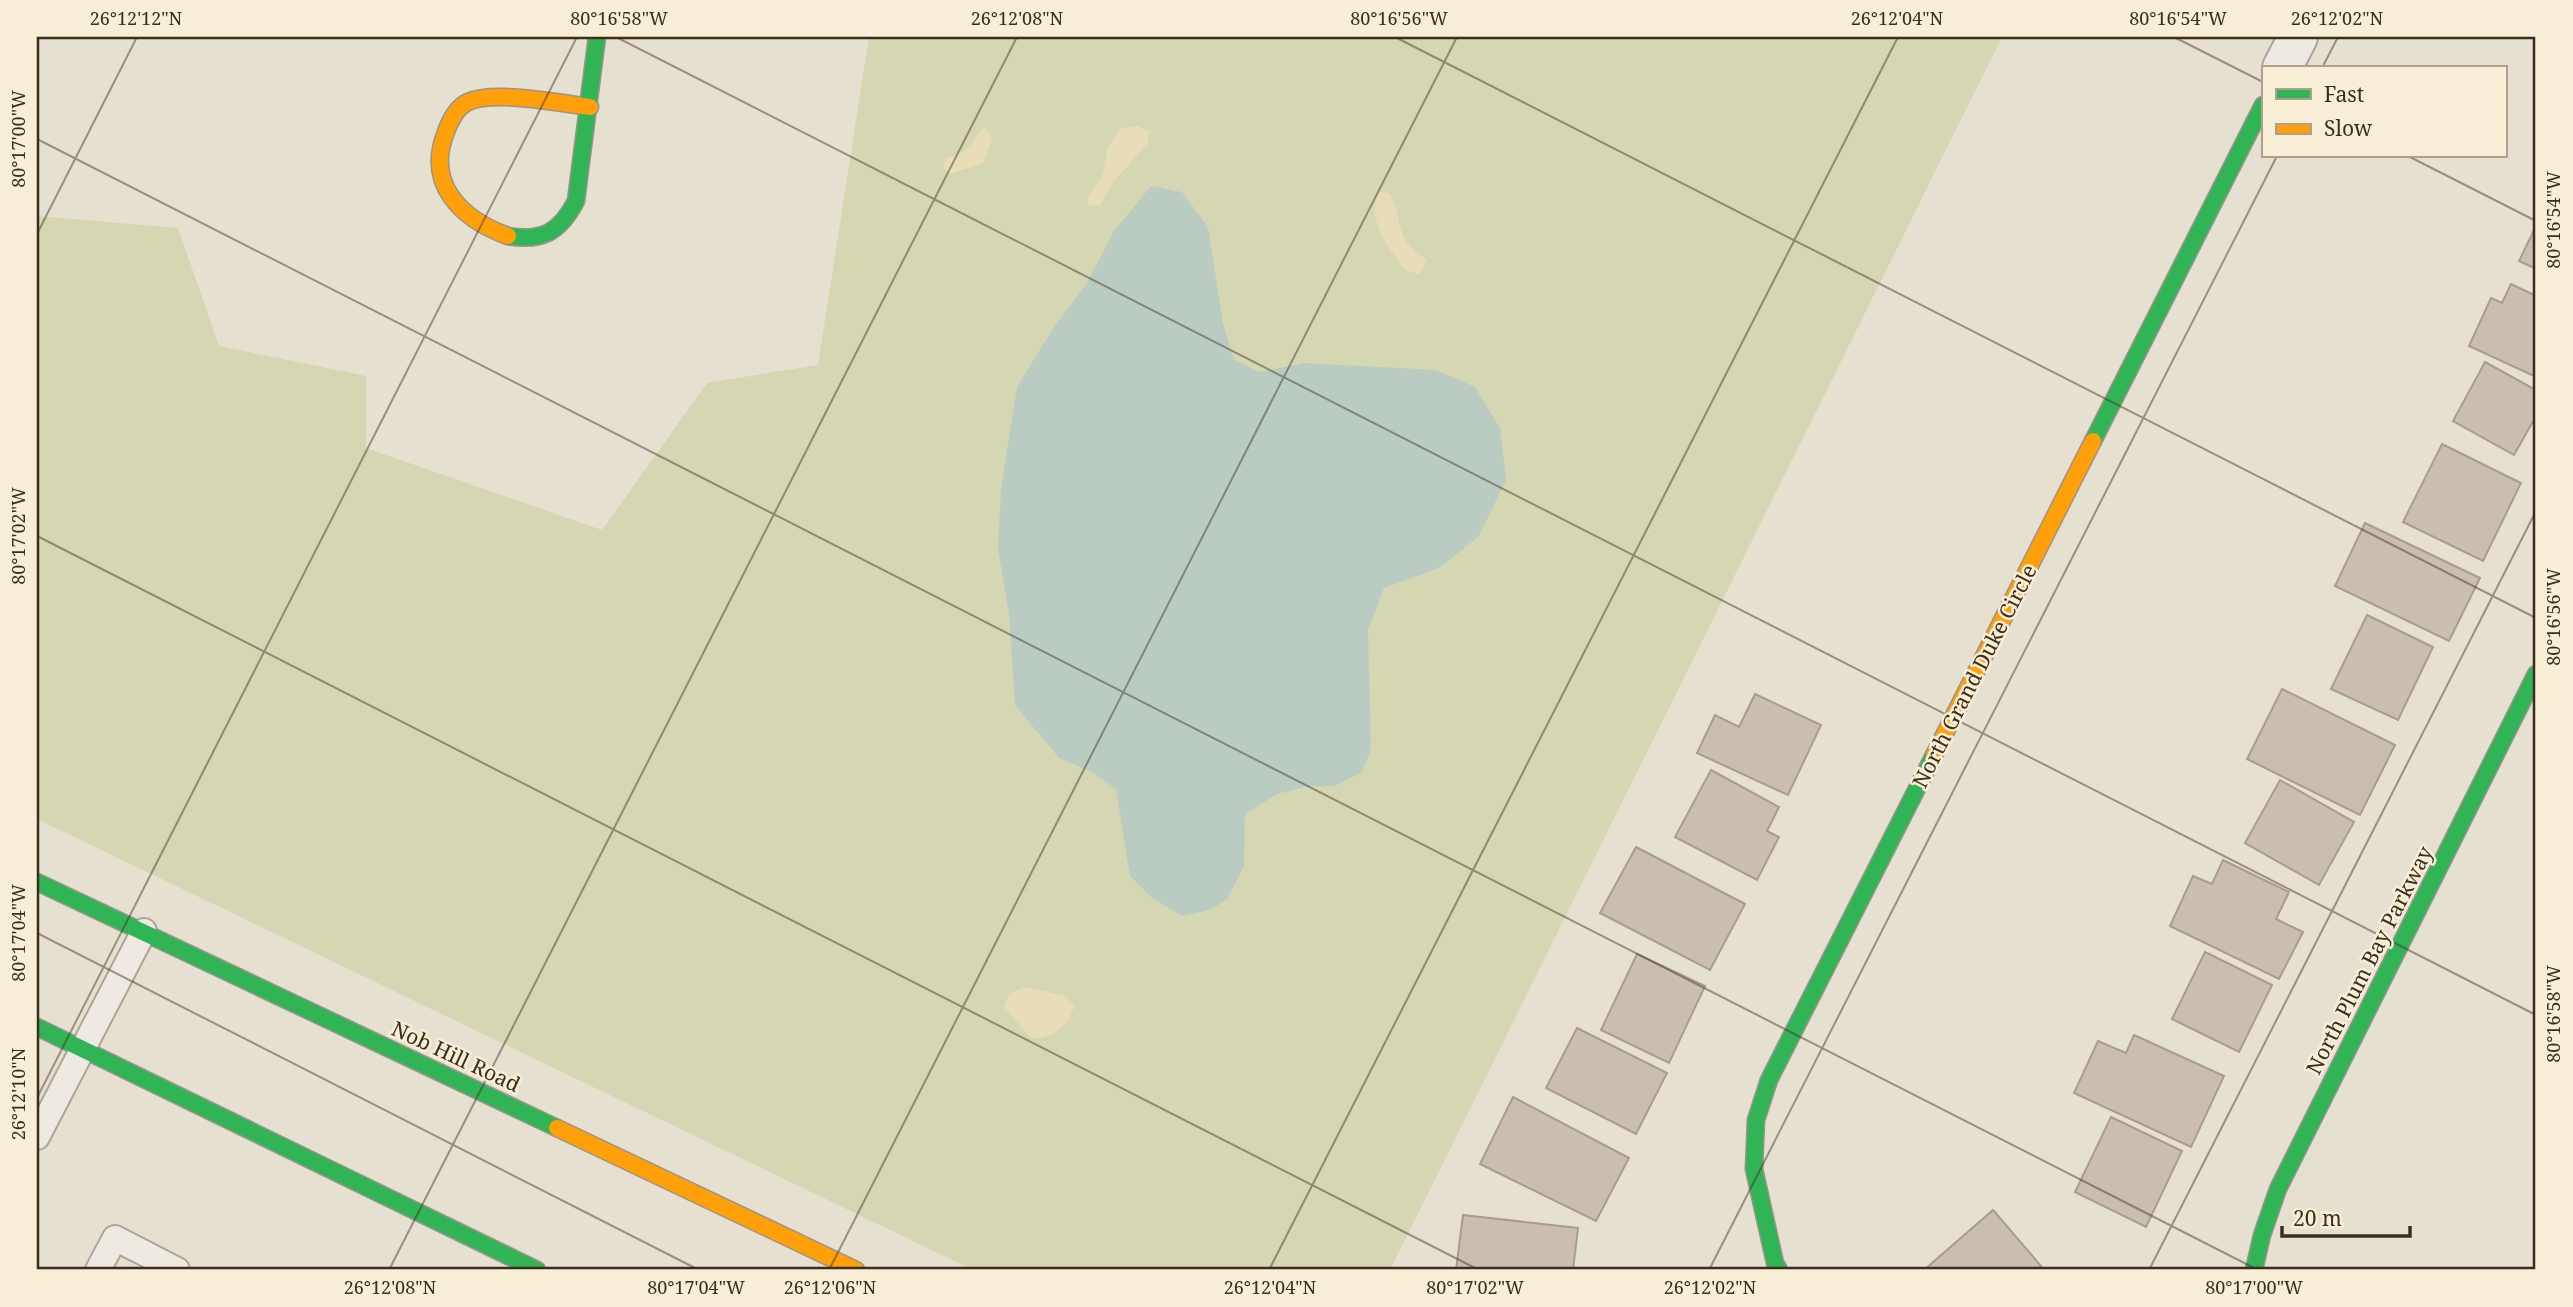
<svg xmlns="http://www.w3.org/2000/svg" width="2573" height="1307" viewBox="0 0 2573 1307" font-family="'Noto Serif',serif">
	<rect width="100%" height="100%" fill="#e6e0d0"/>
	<path fill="#d5d6b2" d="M869 37H2002L1390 1270H973L37 819V216L178 228 219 346 366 376V448L602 530 707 383 818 365Z"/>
	<path fill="#e9ddb7" d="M1138 126 1149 131 1148 143 1114 181 1099 206 1089 205 1087 199 1103 174 1107 149 1120 128Z
		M984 127 992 139 983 164 948 174 943 165 947 158C970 153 969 143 984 127Z
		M1380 192 1389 193C1398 205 1396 216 1401 230 1405 244 1416 252 1427 260L1420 274 1406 271C1391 251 1363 216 1380 192Z
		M1024 987 1063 995 1075 1005C1067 1026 1056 1037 1032 1039L1004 1007 1009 994Z"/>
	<path fill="#baccc1" d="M1151 186 1182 192 1208 227 1223 323 1234 360 1260 372 1303 363 1436 370 1475 387 1500 428 1506 480 1479 536 1439 568 1384 588 1368 630 1371 749 1362 772 1334 786 1305 787 1277 794 1245 814 1244 866 1227 899 1210 910 1182 916 1152 898 1130 876 1116 789 1094 773 1059 758 1015 705 1009 613 998 550 1001 489 1017 387 1052 330 1085 286 1114 231Z"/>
	<path fill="#cabeb0" stroke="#a79c8f" stroke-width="2" d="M2536 226V269L2519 261Z
		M2511 284 2536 296V377L2469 346 2491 298 2502 303Z
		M2485 362 2536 390V416L2514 455 2453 421Z
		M2442 444 2521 483 2483 561 2403 522Z
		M2365 523 2480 578 2449 641 2335 586Z
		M2367 615 2433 647 2398 720 2331 689Z
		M2282 689 2395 745 2360 815 2247 759Z
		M1755 694 1821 725 1788 795 1697 753 1715 715 1739 727Z
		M1711 770 1779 807 1767 831 1779 837 1757 880 1675 837Z
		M2280 780 2354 822 2319 885 2245 843Z
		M1636 847 1745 904 1710 970 1600 913Z
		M2223 860 2289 892 2276 919 2303 932 2279 979 2170 926 2193 876 2212 884Z
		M2205 952 2272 985 2239 1052 2172 1019Z
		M1637 954 1705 986 1669 1063 1601 1030Z
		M1577 1028 1667 1073 1636 1134 1546 1088Z
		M2134 1035 2224 1076 2191 1147 2074 1093 2098 1041 2126 1053Z
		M1513 1097 1629 1158 1596 1221 1480 1164Z
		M2111 1117 2182 1151 2146 1227 2075 1192Z
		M1993 1210 2041 1266 2036 1270H1924Z
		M1463 1215 1578 1228 1573 1270H1456Z"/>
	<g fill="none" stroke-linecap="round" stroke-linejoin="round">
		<g stroke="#aca598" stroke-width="28">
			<path id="lane" d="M37 1137 144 931
				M98 1270 115 1238 177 1270"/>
		</g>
		<g stroke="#aca598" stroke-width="42">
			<path id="street" d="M2282 68 2298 37"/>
		</g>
		<g stroke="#9b9488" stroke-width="19">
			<path id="fast" d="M508 236C542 242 560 232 576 201L597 37
				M2093 441 2263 105
				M37 882 557 1128
				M37 1027 537 1270
				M1779 1270 1775 1263 1754 1169 1756 1120 1769 1080 1934 755
				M2254 1270 2262 1235 2278 1189 2536 674"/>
		</g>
		<g stroke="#9b9488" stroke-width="19">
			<path id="slow" d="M508 236C461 219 425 184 446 132 450 121 457 107 468 102 494 90 561 103 590 107
				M1934 755 2093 441
				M557 1128 856 1270"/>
		</g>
		<use href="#lane" stroke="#eeeae1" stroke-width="24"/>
		<use href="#street" stroke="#eeeae1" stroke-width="38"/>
		<use href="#fast" stroke="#30b455" stroke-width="16"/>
		<use href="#slow" stroke="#ff9f0a" stroke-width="16"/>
	</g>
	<path fill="none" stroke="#3b2d1f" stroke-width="2" stroke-opacity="0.45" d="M616 37 2536 1015M1395 37 2536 618M2174 37 2263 82M2322 68 2338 37M37 139 2258 1270M2408 156 2536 221M37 234 137 37M37 536 1479 1270M37 933 699 1270M37 1098 577 37M389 1270 1017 37M829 1270 1457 37M1269 1270 1898 37M1709 1270 2277 156M2149 1270 2536 511"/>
	<g text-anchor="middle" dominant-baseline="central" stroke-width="5" stroke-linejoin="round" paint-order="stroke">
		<g font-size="21" fill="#3b2d1f" stroke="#f7eed5">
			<text transform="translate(1974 676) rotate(-63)">North Grand Duke Circle</text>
			<text transform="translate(2369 960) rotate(-63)">North Plum Bay Parkway</text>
			<text transform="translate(456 1056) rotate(25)">Nob Hill Road</text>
		</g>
	</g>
	<rect width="2573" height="1307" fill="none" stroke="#f7eed5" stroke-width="77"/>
	<rect x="2262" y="66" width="245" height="91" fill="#f7eed5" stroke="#aca18c" stroke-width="2"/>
	<rect x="2276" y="89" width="35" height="10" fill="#30b455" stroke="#aca18c" stroke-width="2"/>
	<text x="2324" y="102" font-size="21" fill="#3b2d1f">Fast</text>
	<rect x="2276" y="124" width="35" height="10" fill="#ff9f0a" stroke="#aca18c" stroke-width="2"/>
	<text x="2324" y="136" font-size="21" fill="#3b2d1f">Slow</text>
	<path d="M2282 1226v10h128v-10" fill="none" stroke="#3b2d1f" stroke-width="3.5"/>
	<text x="2293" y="1226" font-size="21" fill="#3b2d1f" stroke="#f7eed5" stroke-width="5" paint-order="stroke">20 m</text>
	<rect x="38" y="38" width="2496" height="1230" fill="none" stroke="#3b2d1f" stroke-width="2.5"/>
	<g font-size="18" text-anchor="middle" fill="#3b2d1f">
		<text x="136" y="25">26°12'12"N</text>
		<text x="619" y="25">80°16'58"W</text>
		<text x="1017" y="25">26°12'08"N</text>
		<text x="1399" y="25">80°16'56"W</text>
		<text x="1897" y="25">26°12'04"N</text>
		<text x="2178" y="25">80°16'54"W</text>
		<text x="2337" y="25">26°12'02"N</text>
		<text transform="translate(19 139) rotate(-90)" y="6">80°17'00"W</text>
		<text transform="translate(2554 220) rotate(-90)" y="6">80°16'54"W</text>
		<text transform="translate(19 536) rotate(-90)" y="6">80°17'02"W</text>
		<text transform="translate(2554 617) rotate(-90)" y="6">80°16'56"W</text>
		<text transform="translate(19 933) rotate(-90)" y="6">80°17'04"W</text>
		<text transform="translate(2554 1014) rotate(-90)" y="6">80°16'58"W</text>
		<text transform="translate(19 1094) rotate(-90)" y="6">26°12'10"N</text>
		<text x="390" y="1294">26°12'08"N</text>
		<text x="696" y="1294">80°17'04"W</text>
		<text x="830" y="1294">26°12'06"N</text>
		<text x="1270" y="1294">26°12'04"N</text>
		<text x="1475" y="1294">80°17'02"W</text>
		<text x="1710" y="1294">26°12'02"N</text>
		<text x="2254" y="1294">80°17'00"W</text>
	</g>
</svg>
